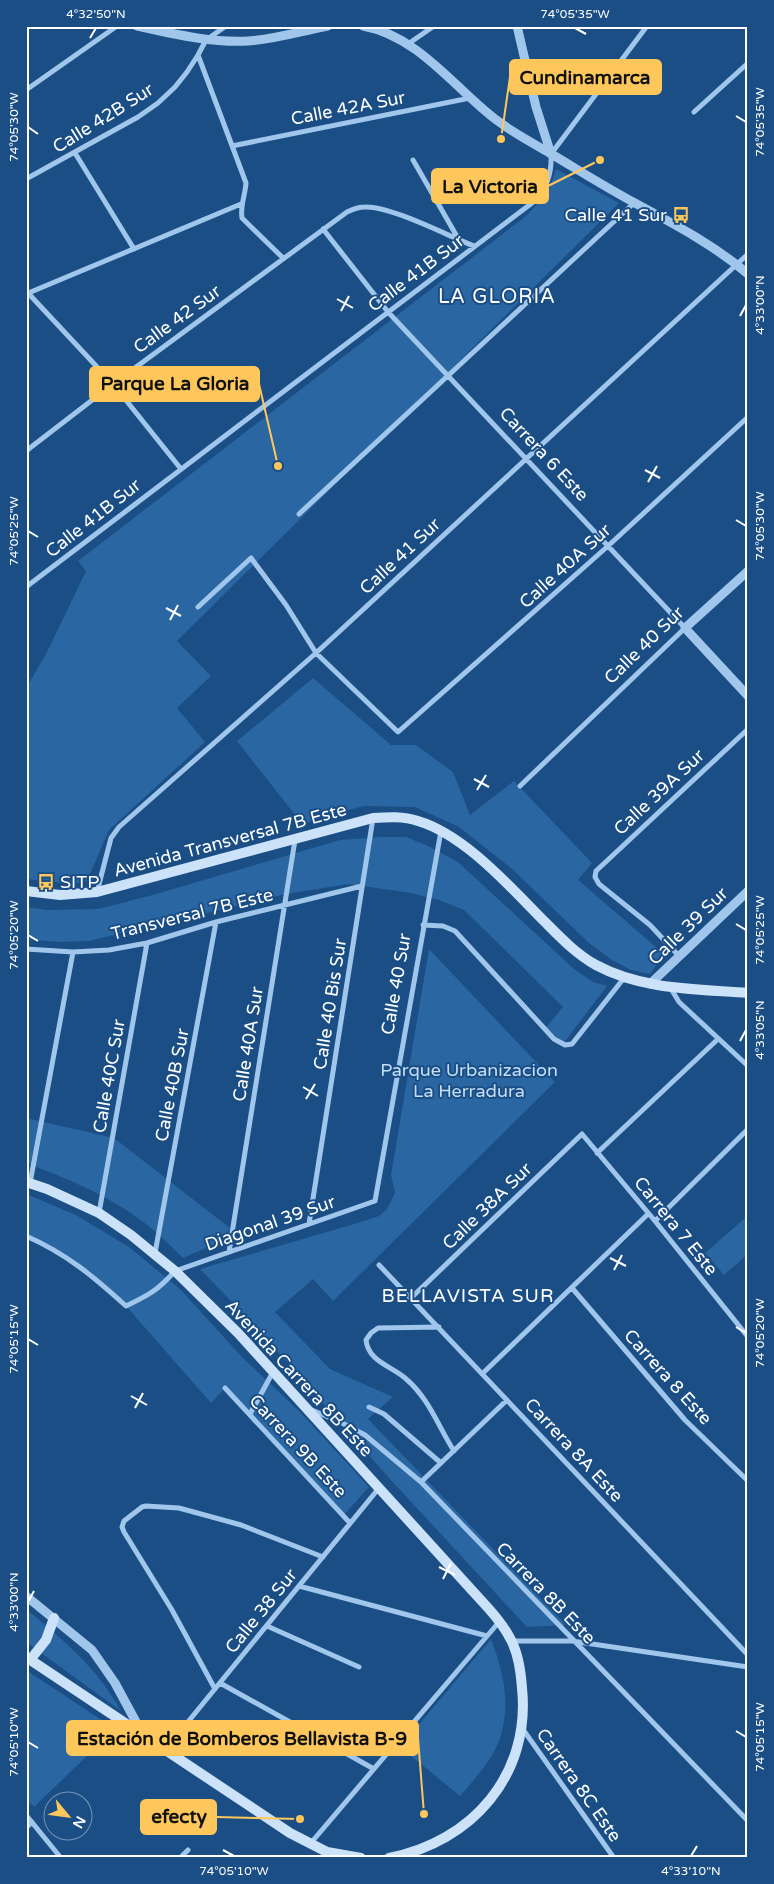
<svg xmlns="http://www.w3.org/2000/svg" width="774" height="1884" viewBox="0 0 774 1884" font-family="'Varela Round',sans-serif">
	<rect width="100%" height="100%" fill="#1a4e85"/>
	<path fill="#2966a2" d="M556 169 619 203 177 641 211 676 177 708 205 742 109 830 87 881 73 884 26 879V688L46 654 86 571 78 561 526 216 548 193Z
		M313 678 391 745H416L453 772 470 815 514 781 592 863 578 880 664 954 650 974 631 970 612 960 590 944 511 868 459 827 415 807 364 806 321 817 303 825 237 741Z
		M381 837H406L428 846 458 862 574 969 593 982 607 986 563 1044 546 1027 563 1007 464 910 439 900 411 893 348 884 286 894 89 941 58 942 26 939V907L47 910 98 909 149 896 340 840Z
		M429 949 555 1082 333 1301 313 1279 275 1312 330 1369 393 1397 368 1419 566 1625 527 1627 389 1478 256 1327 200 1269 361 1222 379 1216 387 1209 395 1193 391 1175Z
		M26 1118 114 1138 230 1228 222 1241 183 1258C173 1248 163 1238 152 1229 115 1198 71 1180 26 1163Z
		M26 1194 76 1215 129 1247 181 1290 242 1357 301 1413 369 1487 343 1516 225 1388 211 1403 126 1306 75 1264 26 1236Z
		M745 1218 748 1221V1254L724 1275 705 1253Z
		M26 1609C63 1639 98 1669 121 1711L26 1642Z
		M491 1639C505 1675 513 1714 495 1750 486 1767 472 1782 460 1796L400 1747Z
		M29 1672 115 1729 34 1807 26 1799V1675Z"/>
	<g fill="none" stroke-linecap="round" stroke-linejoin="round">
		<path stroke="#a0c6ec" stroke-width="5" d="M408 44 434 26
			M198 55 246 183C245 196 240 206 242 218L283 258
			M26 90 117 26
			M694 112 748 63
			M232 146 470 98
			M75 153 134 249
			M413 160 459 240
			M26 179 138 117 158 103 175 87 187 72 198 55 206 40 226 26
			M323 229 388 312 685 628 520 786
			M28 293 113 384 181 469
			M26 294 241 204
			M26 451 113 384 347 212C353 209 359 207 365 207 391 206 448 236 474 246
			M299 514 634 203
			M26 587 532 203C547 189 552 174 551 154L647 26
			M198 607 251 558 286 605 316 653 398 732 608 546 748 417
			M97 892 111 838 119 827 316 653 748 254
			M423 925 443 926 455 931 554 1039 565 1045 572 1044 624 978
			M26 949 73 952 109 950 147 943 216 922 362 886
			M679 956 650 925 599 884 595 877 596 871 748 729
			M670 987 679 1002 748 1066
			M597 1153 718 1039
			M30 1183 73 952
			M99 1213 147 943
			M655 1221 748 1129
			M309 1224 373 818
			M26 1236C67 1254 94 1277 126 1306 149 1295 158 1290 175 1271L375 1201 441 831
			M229 1252 295 840
			M155 1253 216 922
			M379 1265 748 1655
			M572 1288 685 1420 748 1481
			M411 1298 582 1134 655 1221 748 1337
			M439 1327 378 1328 371 1333 366 1340C368 1361 391 1366 405 1378 429 1398 438 1426 454 1451
			M482 1374 648 1214
			M225 1388 350 1523
			M369 1407 384 1414 441 1463
			M312 1410 342 1423 365 1435 421 1482 748 1821
			M250 1414 273 1372
			M421 1482 507 1400
			M299 1586 487 1636
			M267 1626 359 1667
			M512 1641H572L748 1667
			M220 1683 374 1769
			M215 1689 172 1610 124 1532 122 1527 124 1521 142 1507 146 1506 179 1508 241 1525 323 1557
			M522 1728 614 1858
			M165 1750 379 1488
			M26 1815 61 1858
			M26 1828 32 1822
			M310 1844 499 1622
			M180 1858 188 1850"/>
		<path stroke="#a0c6ec" stroke-width="9" d="M137 26C174 34 211 43 248 41 276 39 301 31 328 26
			M363 26C413 35 447 78 483 109 504 128 529 141 553 155 580 171 607 188 635 203 674 224 714 245 748 274
			M517 26 536 107 551 154
			M748 571 685 628 748 696
			M650 984 748 891
			M26 1596 92 1650 115 1683 143 1735"/>
		<path stroke="#cce2f9" stroke-width="10" d="M26 891 60 895 97 892 373 818C388 817 403 816 418 821 465 835 510 887 544 921 560 937 576 954 596 965 642 990 697 989 748 993
			M26 1182 47 1189 99 1213 131 1235 175 1271 238 1333 489 1609C497 1618 505 1628 511 1640 518 1653 521 1673 522 1688 531 1775 472 1842 389 1858
			M26 1657 290 1833 327 1852 361 1858
			M30 1660 46 1640 54 1618"/>
	</g>
	<path fill="none" stroke="#fff" stroke-width="2" d="M575 28 586 34M90 38 96 28M736 116 746 122M28 127 38 134M337 299 353 308M341 311 349 296M740 316 746 305M645 470 660 478M648 482 657 466M736 520 746 526M28 531 38 537M166 608 181 616M170 620 178 605M474 779 489 787M477 790 486 775M736 924 746 930M28 935 38 941M740 1041 746 1030M303 1087 318 1096M306 1099 315 1084M610 1258 626 1266M614 1270 622 1255M736 1327 746 1333M28 1339 38 1345M131 1396 147 1405M135 1408 143 1393M439 1567 455 1575M443 1579 451 1563M28 1602 34 1591M736 1731 746 1737M28 1742 38 1748M223 1850 234 1856M691 1856 697 1846"/>
	<defs>
		<g id="bus-bare" transform="scale(1.35)"><path d="M-5-6H5V4H4V6H2V4H-2V6H-4V4H-5ZM-3.5-4V0h7V-4ZM-3.5 1.2v1.5H-2V1.2ZM2 1.2v1.5H3.5V1.2Z" fill="#fec75c" stroke="#1a4e85" stroke-width="2.5" paint-order="stroke"/></g>
	</defs>
	<g fill-rule="evenodd">
		<use href="#bus-bare" x="681" y="215"/>
		<use href="#bus-bare" x="46" y="882"/>
	</g>
	<g text-anchor="middle" dominant-baseline="central" stroke-width="4" stroke-linejoin="round" paint-order="stroke">
		<g font-size="18" fill="#fff" stroke="#1a4e85">
			<text transform="translate(348 108) rotate(-11)">Calle 42A Sur</text>
			<text transform="translate(103 118) rotate(-32)">Calle 42B Sur</text>
			<text transform="translate(416 273) rotate(-37)">Calle 41B Sur</text>
			<text transform="translate(177 319) rotate(-36)">Calle 42 Sur</text>
			<text transform="translate(544 454) rotate(47)">Carrera 6 Este</text>
			<text transform="translate(93 518) rotate(-38)">Calle 41B Sur</text>
			<text transform="translate(400 556) rotate(-43)">Calle 41 Sur</text>
			<text transform="translate(565 566) rotate(-42)">Calle 40A Sur</text>
			<text transform="translate(644 645) rotate(-44)">Calle 40 Sur</text>
			<text transform="translate(659 792) rotate(-43)">Calle 39A Sur</text>
			<text transform="translate(230 840) rotate(-15)">Avenida Transversal 7B Este</text>
			<text transform="translate(192 914) rotate(-14)">Transversal 7B Este</text>
			<text transform="translate(688 926) rotate(-44)">Calle 39 Sur</text>
			<text transform="translate(396 984) rotate(-80)">Calle 40 Sur</text>
			<text transform="translate(330 1004) rotate(-81)">Calle 40 Bis Sur</text>
			<text transform="translate(248 1044) rotate(-81)">Calle 40A Sur</text>
			<text transform="translate(109 1076) rotate(-80)">Calle 40C Sur</text>
			<text transform="translate(172 1085) rotate(-79)">Calle 40B Sur</text>
			<text transform="translate(487 1206) rotate(-44)">Calle 38A Sur</text>
			<text transform="translate(270 1223) rotate(-19)">Diagonal 39 Sur</text>
			<text transform="translate(676 1226) rotate(51)">Carrera 7 Este</text>
			<text transform="translate(668 1377) rotate(48)">Carrera 8 Este</text>
			<text transform="translate(299 1378) rotate(47)">Avenida Carrera 8B Este</text>
			<text transform="translate(298 1446) rotate(47)">Carrera 9B Este</text>
			<text transform="translate(574 1450) rotate(47)">Carrera 8A Este</text>
			<text transform="translate(546 1593) rotate(46)">Carrera 8B Este</text>
			<text transform="translate(261 1611) rotate(-51)">Calle 38 Sur</text>
			<text transform="translate(579 1785) rotate(55)">Carrera 8C Este</text>
		</g>
		<g font-size="18" fill="#fff" stroke="#1a4e85" text-anchor="end">
			<text x="667" y="215">Calle 41 Sur</text>
			<text x="60" y="882" text-anchor="start">SITP</text>
		</g>
		<g font-size="18" fill="#c5dff9" stroke="#1a4e85">
			<text x="469" y="1070">Parque Urbanizacion<tspan x="469" dy="21">La Herradura</tspan></text>
		</g>
		<g font-size="19" letter-spacing="1" fill="#fff" stroke="#1a4e85">
			<text x="468" y="1296">BELLAVISTA SUR</text>
		</g>
		<g font-size="20" letter-spacing="1" fill="#fff" stroke="#1a4e85">
			<text x="497" y="297">LA GLORIA</text>
		</g>
	</g>
	<path fill="none" stroke="#fec75c" stroke-width="2" d="M501 139L510 77M600 160L548 186M278 466L259 384M424 1814L418 1738M300 1819L216 1817"/>
	<g fill="#fec75c" stroke="#1a4e85" stroke-width="2">
		<circle cx="501" cy="139" r="5"/>
		<circle cx="600" cy="160" r="5"/>
		<circle cx="278" cy="466" r="5"/>
		<circle cx="424" cy="1814" r="5"/>
		<circle cx="300" cy="1819" r="5"/>
	</g>
	<g fill="#fec75c" stroke="#fec75c" stroke-width="2">
		<rect x="510" y="60" width="151" height="34" rx="5"/>
		<rect x="432" y="169" width="116" height="34" rx="5"/>
		<rect x="90" y="367" width="169" height="34" rx="5"/>
		<rect x="67" y="1721" width="351" height="34" rx="5"/>
		<rect x="141" y="1800" width="75" height="34" rx="5"/>
	</g>
	<g font-size="19" text-anchor="middle" font-weight="bold" fill="#111">
		<text x="585" y="84">Cundinamarca</text>
		<text x="490" y="193">La Victoria</text>
		<text x="175" y="390">Parque La Gloria</text>
		<text x="242" y="1745">Estación de Bomberos Bellavista B-9</text>
		<text x="179" y="1823">efecty</text>
	</g>
	<rect width="774" height="1884" fill="none" stroke="#1a4e85" stroke-width="55"/>
	<g transform="translate(68 1816) rotate(119)"><circle r="24" fill="#1a4e85" stroke="#7695b6"/>
	<path d="M0-4L9 19L0 12L-9 19Z" fill="#fec75c"/>
	<text y="-8" font-size="14" font-weight="bold" text-anchor="middle" fill="#ffffff">N</text>
	</g>
	<rect x="28" y="28" width="718" height="1828" fill="none" stroke="#fff" stroke-width="2"/>
	<g font-size="12" text-anchor="middle" fill="#fff">
		<text x="96" y="18">4°32'50"N</text>
		<text x="575" y="18">74°05'35"W</text>
		<text transform="translate(760 122) rotate(-90)" y="4">74°05'35"W</text>
		<text transform="translate(14 127) rotate(-90)" y="4">74°05'30"W</text>
		<text transform="translate(760 305) rotate(-90)" y="4">4°33'00"N</text>
		<text transform="translate(760 526) rotate(-90)" y="4">74°05'30"W</text>
		<text transform="translate(14 531) rotate(-90)" y="4">74°05'25"W</text>
		<text transform="translate(760 930) rotate(-90)" y="4">74°05'25"W</text>
		<text transform="translate(14 935) rotate(-90)" y="4">74°05'20"W</text>
		<text transform="translate(760 1030) rotate(-90)" y="4">4°33'05"N</text>
		<text transform="translate(760 1333) rotate(-90)" y="4">74°05'20"W</text>
		<text transform="translate(14 1339) rotate(-90)" y="4">74°05'15"W</text>
		<text transform="translate(14 1602) rotate(-90)" y="4">4°33'00"N</text>
		<text transform="translate(760 1737) rotate(-90)" y="4">74°05'15"W</text>
		<text transform="translate(14 1742) rotate(-90)" y="4">74°05'10"W</text>
		<text x="234" y="1875">74°05'10"W</text>
		<text x="691" y="1875">4°33'10"N</text>
	</g>
</svg>
